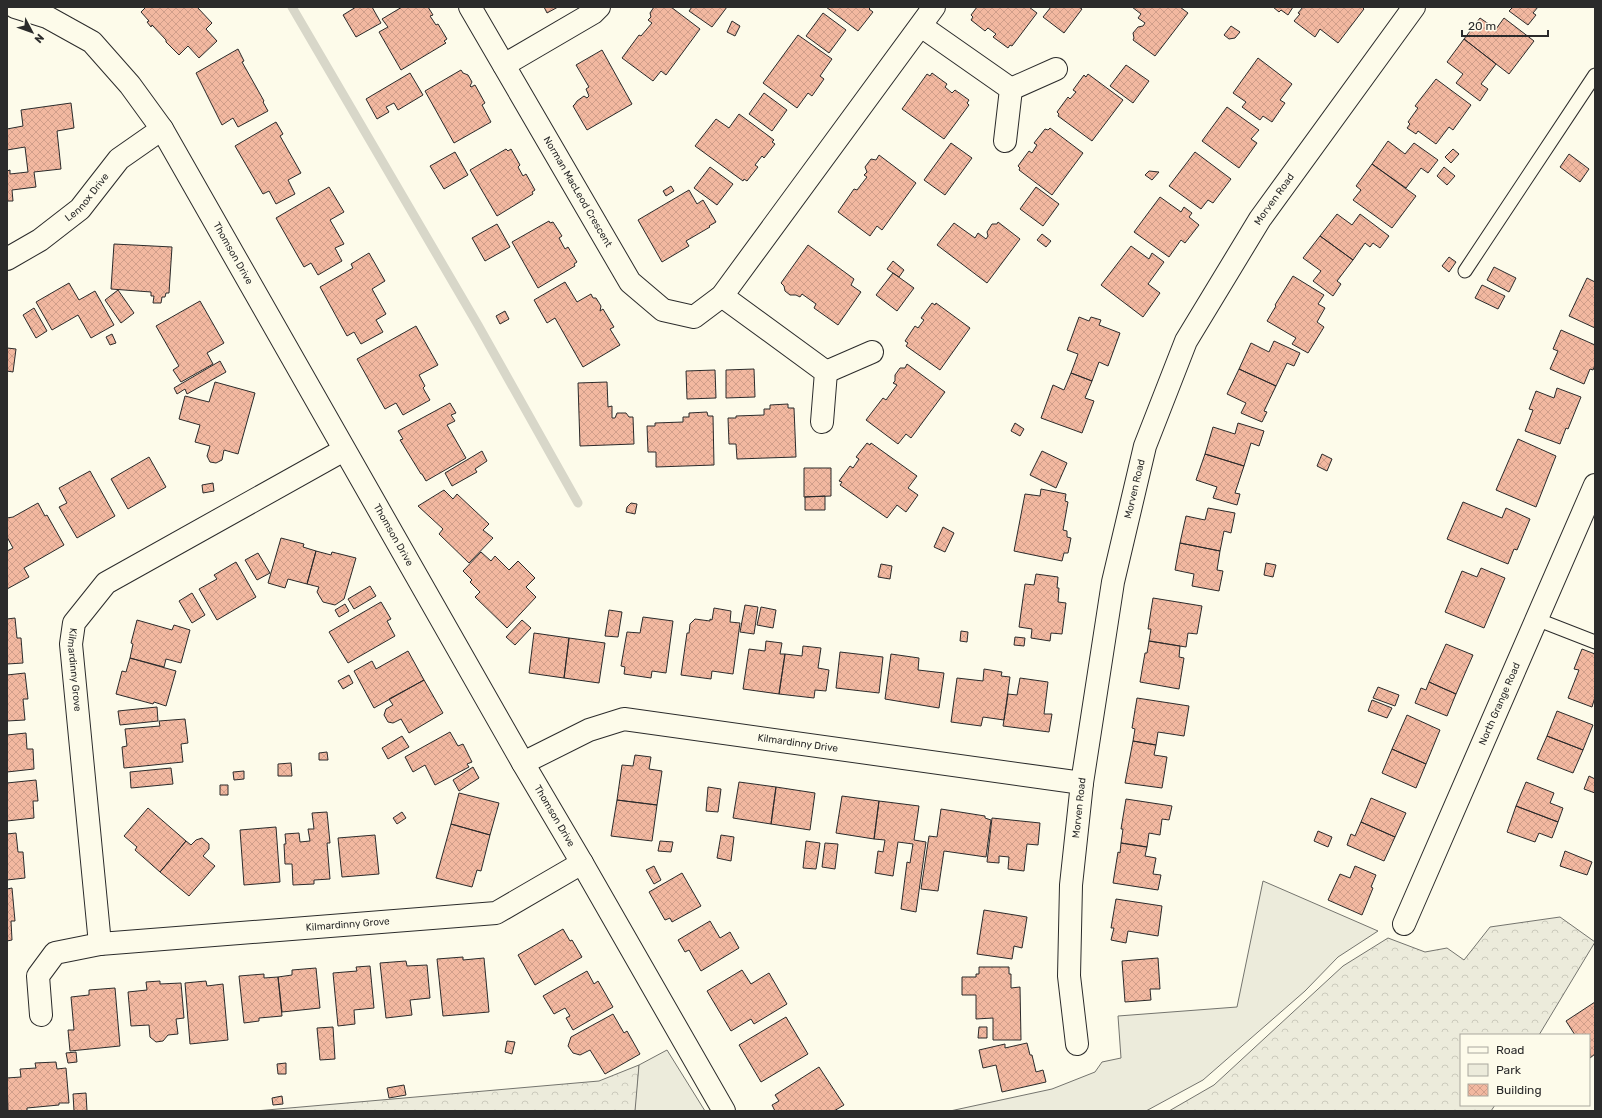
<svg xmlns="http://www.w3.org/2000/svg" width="1602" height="1118" viewBox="0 0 1602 1118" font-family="Rubik,sans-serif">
	<defs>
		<pattern id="forest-crowns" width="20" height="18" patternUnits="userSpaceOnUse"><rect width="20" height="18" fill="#ecebdb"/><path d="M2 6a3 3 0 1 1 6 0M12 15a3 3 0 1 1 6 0" fill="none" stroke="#cbcabc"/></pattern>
		<pattern id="building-cross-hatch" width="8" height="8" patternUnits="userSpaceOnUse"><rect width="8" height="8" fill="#f2b8a0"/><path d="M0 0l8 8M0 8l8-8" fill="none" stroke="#d09e8a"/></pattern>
	</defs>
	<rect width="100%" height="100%" fill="#fdfbea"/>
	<path fill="url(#forest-crowns)" stroke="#74746e" d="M1560 917 1595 942 1539 1035H1461V1105H1495L1491 1111H1169L1214 1085 1343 966 1388 938 1425 952 1447 948 1464 960 1490 927Z
		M639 1065 636 1111H255L599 1081Z"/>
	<path fill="#ecebdb" stroke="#74746e" d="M1263 881 1378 931 1338 957 1305 991 1203 1080 1146 1111H950L1052 1089 1095 1072 1102 1062 1121 1058 1118 1016 1237 1007Z
		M667 1050 705 1111H635L639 1065Z"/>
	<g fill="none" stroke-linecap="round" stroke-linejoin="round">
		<path stroke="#d8d7c9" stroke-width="9" d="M292 7 478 325 578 503"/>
	</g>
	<path fill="url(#building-cross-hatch)" stroke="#2b2b2b" d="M146 7H197L212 23 206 29 217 41 199 58 188 46 179 55 166 42V40L152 25 151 27 147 22 149 21 141 12Z
		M356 7H372L381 23 356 37 343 15Z
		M402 7H428L433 15 430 16 436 25 438 24 447 39 444 41 446 43 401 70 379 32 388 27 382 19Z
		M544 7H558L547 13Z
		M654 7H671L700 29 666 75 661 71 653 81 622 58 639 35 641 36 652 23 648 20 651 17 650 13Z
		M692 7H727L712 27 689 11Z
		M826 7H871L869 9 873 12 858 31Z
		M977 7H1029L1037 13 1012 46 1010 45 1008 48 993 37 996 34 988 28 985 31 971 20 973 17 971 15Z
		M1051 7H1079L1082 9 1064 33 1043 17Z
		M1132 7H1180L1188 13 1155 56 1133 40 1134 38 1133 33 1138 27 1143 26 1145 23 1138 18 1141 14Z
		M1273 7H1293L1288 15 1281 10 1279 12Z
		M1303 7H1362L1364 9 1338 43 1320 29 1315 37 1294 21 1300 14 1298 13Z
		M1513 7H1538L1533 13 1536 15 1528 25 1509 11Z
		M823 13 846 30 829 53 806 36Z
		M1480 18 1496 29 1504 18 1534 41 1509 74 1464 39Z
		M732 21 740 26 735 36 727 32Z
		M1231 26 1240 32 1235 38 1229 39 1224 35Z
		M798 35 832 59 820 76 824 79 812 96 808 93 797 108 763 83Z
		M1464 39 1496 64 1481 84 1488 89 1480 101 1456 83 1463 74 1447 62Z
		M238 49 244 61 242 62 264 101 263 102 268 111 238 127 233 118 222 125 196 73Z
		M602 50 632 104 587 130 573 106 575 104 577 101 584 96 587 98 589 96 586 89 589 87 576 65Z
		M1258 58 1292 84 1280 100 1285 103 1272 122 1263 116 1260 120 1242 107 1246 102 1233 93Z
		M1126 65 1149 81 1133 103 1110 86Z
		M461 70 463 73 468 75 472 82 470 86 471 87 475 85 485 103 482 105 491 122 454 143 425 91Z
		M410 73 423 95 398 110 394 103 386 107 389 112 377 119 366 99Z
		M932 73 947 84 945 87 952 93 955 90 969 100 967 103 969 105 944 139 902 109 927 74 930 76Z
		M1088 74 1123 100 1092 141 1058 116 1059 114 1057 112 1068 97 1070 99 1076 92 1073 90 1084 75 1086 77Z
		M1436 79 1471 105 1453 130 1449 127 1436 144 1418 131 1416 134 1407 128 1410 124 1408 122 1418 108 1415 106Z
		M764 93 787 110 772 131 749 114Z
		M71 103 74 128 57 131 61 169 34 172 36 187 12 190 13 201H7V171L10 170V174L28 172 25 147 7 150V129L23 126 21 110Z
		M1227 107 1259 130 1251 139 1257 143 1239 168 1202 141Z
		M739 114 774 140 772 142 775 144 764 158 762 156 755 165 758 167 747 181 744 179 743 181 695 146 716 119 729 128Z
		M276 122 283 134 280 136 301 173 288 180 295 194 276 204 269 191 263 194 235 146Z
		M1050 128 1083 153 1052 195 1019 170 1020 168 1018 166 1029 151 1032 153 1037 145 1034 143 1045 129 1048 130Z
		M1388 141 1405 154 1414 143 1438 160 1428 173 1421 168 1406 188 1372 164Z
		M951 143 972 158 945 195 924 180Z
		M506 149 508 151 511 149 520 165 518 167 523 176 526 174 535 190 532 192 533 194 497 216 470 170Z
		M1453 149 1459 154 1451 163 1445 157Z
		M455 152 468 175 444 189 430 166Z
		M1195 152 1231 179 1213 203 1208 200 1201 209 1169 186Z
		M1569 154 1589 169 1580 182 1560 167Z
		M879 155 916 183 882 230 877 226 870 236 838 212 854 189 857 190 867 177 864 175 867 172 865 167 871 159 876 160Z
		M1372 164 1416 196 1392 228 1353 200 1361 190 1356 186Z
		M710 167 733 184 717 205 694 188Z
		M1444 167 1455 176 1447 185 1437 176Z
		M1149 171 1159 172 1152 180 1145 175Z
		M671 186 674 191 666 196 663 191Z
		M329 187 344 212 330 220 344 244 335 248 342 261 318 275 311 263 304 267 276 218Z
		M1036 187 1059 204 1043 226 1020 209Z
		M689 190 697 204 703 200 716 222 709 226 710 227 686 241 689 246 662 262 638 220Z
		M1160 197 1181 212 1184 207 1192 213 1189 217 1199 225 1185 243 1181 240 1169 257 1134 232Z
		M1337 214 1352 225 1360 214 1389 236 1380 248 1373 243 1370 247 1365 243 1353 260 1320 236Z
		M549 221 550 223 553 222 562 236 559 238 565 249 568 247 577 262 574 264 575 266 538 288 512 242Z
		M998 222 1020 239 987 283 937 245 954 223 975 238 978 233 986 239 988 236 987 232 992 224H997Z
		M497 224 510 247 485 261 472 238Z
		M1042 234 1051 241 1046 247 1037 240Z
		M1320 236 1353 260 1337 281 1341 284 1333 296 1313 281 1321 271 1303 258Z
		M114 244 172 247 169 293H166L165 297H162L161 303H153L154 296H151V292L111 289Z
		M808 245 854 279 851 285 861 292 838 325 814 308 816 304 802 294 800 297 796 295H790L785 291 784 286 781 283Z
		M1131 246 1149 259 1152 253 1164 262 1148 284 1160 293 1143 317 1101 285Z
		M369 253 385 281 372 289 386 314 376 320 383 332 361 344 354 332 347 336 320 287 353 268 351 264Z
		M1449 257 1456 262 1449 272 1442 266Z
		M893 261 904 270 899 277 887 269Z
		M1494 267 1516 278 1509 292 1487 280Z
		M893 273 914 288 897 311 876 295Z
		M1293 276 1324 295 1318 304 1325 308 1317 322 1324 327 1308 353 1292 344 1296 338 1267 321 1276 306 1275 305Z
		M1587 278 1595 282V328L1569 316Z
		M565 282 577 302 591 294 593 298H596L601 306 600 311 603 309 614 327 610 329 620 345 583 367 555 318 547 323 534 300Z
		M69 283 79 300 95 291 114 325 91 338 78 315 52 330 36 302Z
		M1482 285 1505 296 1498 309 1475 298Z
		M118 290 134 313 121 323 105 300Z
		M200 301 224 343 207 353 213 364 181 382 173 370 179 366 156 326Z
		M932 303 935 305 936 303 970 328 940 370 906 346 908 343 905 341 915 326 918 328 924 320 921 318Z
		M34 308 47 331 36 338 23 315Z
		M505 311 509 319 500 324 496 316Z
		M1079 317 1089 321 1091 317 1101 320 1099 325 1120 333 1108 366 1099 362 1092 381 1071 373 1078 354 1067 350Z
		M416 326 438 365 419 375 425 386 423 388 430 400 403 415 396 403 385 409 357 359Z
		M1561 330 1595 345V365L1593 370 1590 369 1584 384 1550 369 1558 351 1553 349Z
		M112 334 116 343 110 345 106 337Z
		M1274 341 1300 353 1294 366 1287 363 1276 386 1239 369 1251 343 1269 352Z
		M7 348 16 349 13 372 7 371Z
		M220 361 226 372 187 394 185 389 177 394 174 388Z
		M907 364 945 392 911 438 906 434 898 444 866 420 883 398 886 400 897 385 893 383 895 381V375L900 368H905Z
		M754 369 755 397 726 398V370Z
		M1239 369 1276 386 1264 411 1267 412 1262 422 1241 413 1246 403 1227 394Z
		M715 370 716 398 687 399 686 371Z
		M1071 373 1092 381 1085 398 1094 401 1082 433 1041 418 1053 385 1064 390Z
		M215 382 255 393 238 454 224 450 222 460 216 463 210 462 207 456 210 446 195 442 200 425 179 419 185 396 209 402Z
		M607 382 608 407 612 406V418H615L617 413H626L629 417H633L634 444 580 446 578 383Z
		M1557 388 1581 397 1568 429 1566 428 1560 444 1525 431 1533 410 1529 409 1536 391 1554 398Z
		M450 403 456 413 451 415 455 421 447 425 466 458 426 481 422 474H421L400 440 403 439 398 431Z
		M788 404V408H794L796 457 737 459 736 444H729L728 418H736V416L764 415V409H770V405Z
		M707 412 708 416H713L714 465 656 467V452H648L647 426H655V423L683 422V417H689V413Z
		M1015 423 1024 429 1020 436 1011 431Z
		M1238 423 1264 431 1259 446 1251 443 1244 466 1205 454 1213 427 1235 434Z
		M1518 439 1556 456 1536 507 1496 490Z
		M867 443 870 445 871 443 917 476 908 488 918 495 906 512 897 505 887 518 840 485 842 482 839 481 850 466 853 468 859 459 856 457Z
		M482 451 487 461 475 469 477 472 452 486 445 473Z
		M1042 451 1067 463 1056 488 1030 475Z
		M1205 454 1244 466 1235 493 1240 494 1237 505 1213 498 1217 487 1196 480Z
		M1322 454 1332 459 1327 471 1317 466Z
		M149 457 166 487 128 509 111 479Z
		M804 468H831V496L804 497Z
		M90 471 115 516 77 538 59 507 67 503 59 488Z
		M213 483 214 491 203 493 202 485Z
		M1041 489 1066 494 1065 501 1068 502 1063 530 1067 531V537L1071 538 1068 553H1064L1062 561 1014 551 1025 494 1040 496Z
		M444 490 453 499 457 494 489 524 483 530 493 538 469 563 439 534 443 529 418 506Z
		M825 496V510H805V497Z
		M1463 502 1502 518 1506 508 1530 519 1517 550 1514 549 1508 564 1447 539Z
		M38 503 45 516 47 515 64 545 24 568 29 577 7 589V551L13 548 7 537V518L13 517Z
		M631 503 637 504 635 514 626 512 627 507Z
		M1208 508 1235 513 1231 533 1224 531 1220 551 1180 543 1186 516 1205 520Z
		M943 527 954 533 945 552 934 547Z
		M281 538 304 544 303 547 316 551 307 584 288 579 285 588 268 583Z
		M1180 543 1220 551 1217 570 1223 571 1219 591 1192 586 1194 574 1175 570Z
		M316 551 331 555 332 552 356 558 344 599 335 605 323 602 317 592 319 587 307 584Z
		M481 552 491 561 495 556 509 570 518 561 535 578 526 587 536 597 507 628 475 597 480 592 470 582 472 580 463 571Z
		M258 553 270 573 257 580 245 560Z
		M236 562 256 597 217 620 199 589 217 579 214 575Z
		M1266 563 1276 565 1273 577 1264 575Z
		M881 564 892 566 890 579 878 577Z
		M1481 568 1505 578 1484 628 1445 612 1462 571 1477 577Z
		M1036 574 1058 577 1057 588H1059L1058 602 1066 603 1062 634 1051 633 1050 641 1031 638 1032 629 1019 627 1025 584 1034 585Z
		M370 586 376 596 354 609 348 599Z
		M192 593 205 615 192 623 179 601Z
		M1153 598 1202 606 1197 634 1188 633 1186 647 1149 641 1151 629H1148Z
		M381 602 391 619 387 621 395 636 348 663 329 632Z
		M345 604 349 611 339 617 335 610Z
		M745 605 758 607 754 634 740 632Z
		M761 607 776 610 773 628 757 625Z
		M714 608 731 611 730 622 740 623 733 674 712 671 711 679 681 675 687 633H689L690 624 695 619 710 621V619L712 620Z
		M609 610 622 612 618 637 605 636Z
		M643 617 673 621 666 673 652 671 651 678 624 674 625 667 621 666 627 632 640 633Z
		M15 618 17 638H21L23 663 7 664V619Z
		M137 620 172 630 174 625 190 630 181 663 166 659 164 667 130 658 133 644 131 643Z
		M522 620 531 628 515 645 506 637Z
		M961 631 968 632 967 642 960 641Z
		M534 633 569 638 564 678 529 673Z
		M1015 637 1025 638 1024 646 1014 645Z
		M569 638 605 643 599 683 564 678Z
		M766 641 782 643 780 654H785L779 694 743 689 749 649 765 651Z
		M1149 641 1180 646 1179 657 1184 658 1179 689 1140 682 1145 653H1147Z
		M1446 644 1473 655 1456 694 1429 682Z
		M803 646 821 648 818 668 829 670 826 691 815 690 814 698 779 694 785 654 802 656Z
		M1582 649 1595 654V697L1592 707 1568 698 1579 670 1574 669Z
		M408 651 424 680 374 708 354 671 372 661 376 669Z
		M840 652 883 657 879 693 836 688Z
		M891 654 919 658 918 670 944 673 939 708 885 699Z
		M130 658 176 671 166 706 154 702 153 704 116 694 122 671 126 672Z
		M984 669 1002 672 1001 676 1010 677 1004 720 983 717 981 726 951 722 957 678 983 681Z
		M25 673 28 699H23L25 720 7 721V675Z
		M349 675 353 683 343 689 338 681Z
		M1020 678 1048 682 1044 714H1052L1049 732 1003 726 1008 694 1017 695Z
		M424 680 443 713 409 733 401 719 393 723 388 722 384 715 386 709 393 705 389 699Z
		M1429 682 1456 694 1447 716 1415 703 1421 688 1426 690Z
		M1378 687 1399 695 1395 706 1373 698Z
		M1137 698 1189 706 1184 736 1158 732 1156 745 1133 741 1135 729 1132 728Z
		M1372 700 1392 708 1387 718 1368 711Z
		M157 707 158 721 120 725 118 711Z
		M1557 711 1593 725 1583 750 1547 736Z
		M1407 715 1440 730 1426 764 1392 749Z
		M185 719 188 743 181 744 183 762 124 768 122 747 127 746 125 729 160 726 159 721Z
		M450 732 458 746 463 744 472 762 467 764 469 767 435 785 425 765 413 772 405 757Z
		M26 733 27 749H33L34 769 7 772V735Z
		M402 736 409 747 388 759 382 748Z
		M1547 736 1583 750 1573 773 1537 759Z
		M1133 741 1156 745 1154 755 1167 757 1162 788 1125 783Z
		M1392 749 1426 764 1416 788 1382 773Z
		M327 752 328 760H319V753Z
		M635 755 651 757 649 769 662 771 657 805 617 800 622 765 633 766Z
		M291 763 292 776H278V764Z
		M473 767 479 778 459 791 453 780Z
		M171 768 173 784 131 788 130 772Z
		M244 771V779L234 780 233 772Z
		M1589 776 1595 779V793L1584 789Z
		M36 780 38 801H33L34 818 7 821V783Z
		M739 782 776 787 771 824 733 818Z
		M1526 782 1554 793 1550 803 1563 808 1558 822 1516 806Z
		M220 785H228V795H220Z
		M708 787 721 789 718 812 706 811Z
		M776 787 815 793 810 830 771 824Z
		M459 793 499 803 490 835 451 824Z
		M842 796 879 801 874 839 836 833Z
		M1371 798 1406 813 1395 837 1361 822Z
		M1126 799 1172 806 1169 820 1162 819 1160 835 1149 833 1147 847 1121 843 1123 829H1121Z
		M617 800 657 805 652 841 611 836Z
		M879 801 919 806 914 840 926 842 916 912 901 909 907 862 910 863 913 844 898 842 893 876 875 873 878 851 883 852 885 840 874 839Z
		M1516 806 1558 822 1552 838 1539 833 1535 842 1507 832Z
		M148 808 186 841 160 872 135 850 137 847 124 836Z
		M941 809 985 816V818L991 820 986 857 944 851 938 891 921 889 929 836 937 837Z
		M327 812 330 843H327L330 879 314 880V884L293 885 292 864H285L284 844H286L285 834 299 833 300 842 310 841 308 829H314L312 813Z
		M402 812 406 818 397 824 393 818Z
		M992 818 1040 823 1038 845 1027 844 1024 871 1008 869 1009 857 999 856V863L987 862Z
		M1361 822 1395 837 1384 861 1347 845 1351 834 1355 836Z
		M451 824 490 835 481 871 477 870 472 887 436 878Z
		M276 827 280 882 244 885 240 830Z
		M1318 831 1332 837 1328 847 1314 841Z
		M16 833 18 852H23L25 878 7 880V834Z
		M375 835 379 874 342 877 338 838Z
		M721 835 734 837 731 861 717 858Z
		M202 838 209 844V849L203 856 215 866 189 896 160 872 186 841 191 845 196 840Z
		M660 841 673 842 671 852 658 851Z
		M806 841 820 843 816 869 803 868Z
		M825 843 838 844 835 869 822 867Z
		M1121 843 1147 847 1145 856 1156 858 1153 874 1161 875 1158 890 1113 883 1118 852 1120 853Z
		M1565 851 1592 862 1587 875 1560 866Z
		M654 866 661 880 654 884 646 870Z
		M1355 866 1376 875 1371 887 1373 888 1362 915 1328 900 1340 874 1350 878Z
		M682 873 701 906 672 922 670 918 665 920 649 892Z
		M12 888 15 921H11L12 940 7 941V889Z
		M1116 899 1162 906 1158 936 1128 931 1126 943 1111 940 1114 928H1111Z
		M984 910 1027 917 1022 948 1014 946 1012 959 977 954Z
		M710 921 720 938 730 932 739 948 701 971 689 950 685 952 678 940Z
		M563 929 570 941 572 940 582 957 535 985 518 955Z
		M463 957V960L484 958 489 1012 443 1016 437 959Z
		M1158 958 1160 989H1150L1151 1000 1125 1002 1122 961Z
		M406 961 407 966 427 965 430 998 410 1000 412 1015 386 1018 380 963Z
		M370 966 374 1008 354 1010 355 1024 338 1026 333 973 357 971 356 967Z
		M979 967H1009V974H1011V988L1020 987 1021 1040H993V1018L976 1019V995H962V977H976V974H979Z
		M316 968 320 1008 282 1012 278 977 292 975V970Z
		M742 970 751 984 769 973 787 1004 754 1024 751 1019 731 1031 707 991Z
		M587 971 594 984 598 981 613 1007 573 1030 566 1018 570 1016 565 1008 554 1014 543 996Z
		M264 974V978L278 977 282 1016 259 1018V1021L244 1023 239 976Z
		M160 981V984L181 983 184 1018 176 1019 178 1034 168 1035 163 1041 156 1042 150 1037 149 1025 131 1026 128 992 147 990 146 982Z
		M206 981 207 986 223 984 228 1040 190 1044 185 983Z
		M115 988 120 1046 70 1051 68 1030H74L71 997 89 995V990Z
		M1595 1002V1054L1590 1058 1589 1035H1575L1566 1021Z
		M613 1014 624 1033 627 1031 640 1054 605 1074 590 1050 580 1055 573 1053 568 1046 571 1037Z
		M786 1017 808 1054 761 1082 739 1045Z
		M333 1027 335 1059 320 1060 317 1028Z
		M979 1027H987V1038H978Z
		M507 1041 515 1042 512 1054 505 1052Z
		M1027 1043 1030 1055H1032L1036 1072 1043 1070 1046 1082 1002 1092 996 1065 983 1068 979 1050 1005 1044V1048Z
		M76 1052 77 1062 68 1063 66 1053Z
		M56 1062 57 1069 66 1068 69 1103H59V1105L27 1108V1111H8L7 1078 21 1077 20 1069 36 1068 35 1063Z
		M286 1063V1074H278L277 1064Z
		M819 1067 844 1105 834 1111H775L772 1105 779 1101 775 1095Z
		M404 1085 406 1095 389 1098 387 1088Z
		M86 1093 87 1111H74L73 1094Z
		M282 1096 283 1104 273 1105 272 1098Z"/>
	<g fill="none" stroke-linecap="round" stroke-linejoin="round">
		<g stroke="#2b2b2b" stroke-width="15">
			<path id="lane" d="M1465 271 1595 75
				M1536 619 1595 642"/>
		</g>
		<g stroke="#2b2b2b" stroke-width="24">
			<g id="street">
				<path id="s1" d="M15 7 47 17 92 42 130 85 162 129 523 763 582 863 724 1111"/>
				<path id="s2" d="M470 7 630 282 663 310 694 317 722 296 934 7"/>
				<path d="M921 26 1011 89 1005 141"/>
				<path d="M504 65 593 13 599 7"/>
				<path d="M1011 89 1056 69"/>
				<path id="s3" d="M7 259 40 240 80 209 119 159 162 129"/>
				<path d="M722 296 826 372 822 422"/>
				<path d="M826 372 872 352"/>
				<path id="s4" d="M344 450 106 583 74 623 71 644 100 944 496 913 582 863"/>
				<path id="s5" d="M523 763 589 730 624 719 1082 783"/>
				<path id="s6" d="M1404 924 1595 485"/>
				<path d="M41 1015 38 976 55 953 100 944"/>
				<path id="s7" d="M1077 1044 1069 976 1071 885 1082 783 1113 582 1145 446 1186 341 1260 219 1414 7"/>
			</g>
		</g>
		<use href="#lane" stroke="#fdfbea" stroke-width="13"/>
		<use href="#street" stroke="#fdfbea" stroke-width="22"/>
	</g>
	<g text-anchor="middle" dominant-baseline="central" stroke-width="3" stroke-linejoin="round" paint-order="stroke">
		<g font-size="10" fill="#2b2b2b" stroke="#fdfbea">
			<text stroke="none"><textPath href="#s2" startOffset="214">Norman MacLeod Crescent</textPath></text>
			<text stroke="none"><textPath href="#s3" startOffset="102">Lennox Drive</textPath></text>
			<text stroke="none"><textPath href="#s7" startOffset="885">Morven Road</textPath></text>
			<text stroke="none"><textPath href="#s1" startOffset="340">Thomson Drive</textPath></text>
			<text stroke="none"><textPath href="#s7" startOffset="561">Morven Road</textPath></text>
			<text stroke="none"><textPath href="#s1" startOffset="664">Thomson Drive</textPath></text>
			<text stroke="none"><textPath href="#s4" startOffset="371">Kilmardinny Grove</textPath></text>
			<text stroke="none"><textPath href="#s6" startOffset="240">North Grange Road</textPath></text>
			<text stroke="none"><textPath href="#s5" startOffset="286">Kilmardinny Drive</textPath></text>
			<text stroke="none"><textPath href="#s7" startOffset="237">Morven Road</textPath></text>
			<text stroke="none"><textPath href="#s1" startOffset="988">Thomson Drive</textPath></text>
			<text stroke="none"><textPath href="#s4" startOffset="895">Kilmardinny Grove</textPath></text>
		</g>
	</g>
	<rect width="1602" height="1118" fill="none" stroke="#2b2b2b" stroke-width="16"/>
	<rect x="1460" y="1034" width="130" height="72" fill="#fdfbea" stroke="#a9a89e"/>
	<rect x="1468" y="1047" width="20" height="6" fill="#fdfbea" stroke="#a9a89e"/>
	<text x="1496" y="1054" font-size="12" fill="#2b2b2b">Road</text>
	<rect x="1468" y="1064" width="20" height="12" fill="#ecebdb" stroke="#a9a89e"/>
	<text x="1496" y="1074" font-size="12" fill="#2b2b2b">Park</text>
	<rect x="1468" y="1084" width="20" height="12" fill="url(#building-cross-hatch)" stroke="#a9a89e"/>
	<text x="1496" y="1094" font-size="12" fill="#2b2b2b">Building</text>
	<g transform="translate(32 32) rotate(131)" stroke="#fdfbea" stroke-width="3" paint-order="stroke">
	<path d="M0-3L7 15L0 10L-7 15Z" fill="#2b2b2b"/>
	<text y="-6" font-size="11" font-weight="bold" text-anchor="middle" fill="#2b2b2b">N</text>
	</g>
	<path d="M1462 30v6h86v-6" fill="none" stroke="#2b2b2b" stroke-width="2"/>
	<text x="1468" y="30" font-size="12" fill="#2b2b2b" stroke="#fdfbea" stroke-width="3" paint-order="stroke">20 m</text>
</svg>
